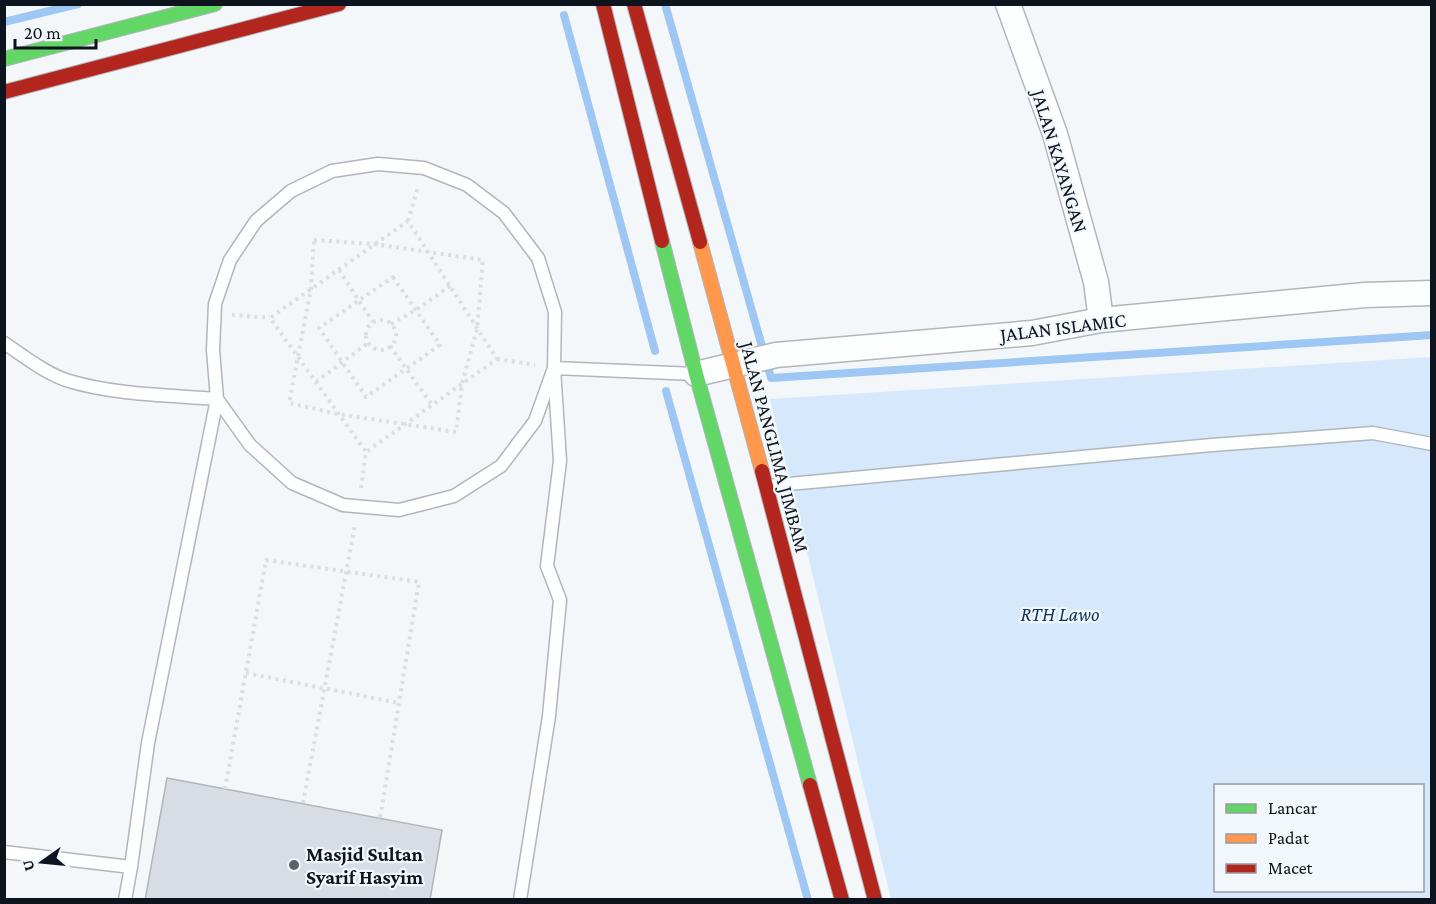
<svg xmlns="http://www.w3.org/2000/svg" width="1436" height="904" viewBox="0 0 1436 904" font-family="'Crimson Pro',serif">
	<rect width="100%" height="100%" fill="#f4f7fa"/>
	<path fill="#d5e8fc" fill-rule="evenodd" d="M1431 357V899H891L770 399ZM1216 786H1422V890H1216Z"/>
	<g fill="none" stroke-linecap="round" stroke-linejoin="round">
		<path stroke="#9fc7f3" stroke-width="8" d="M665 4 771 378 1432 335
			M564 15 655 351
			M4 22 78 4
			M666 391 808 900"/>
	</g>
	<path fill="#d7dde3" stroke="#b0b6bb" stroke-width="1.5" d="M167 778 442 830 430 900H145Z"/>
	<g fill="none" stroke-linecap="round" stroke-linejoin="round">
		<g stroke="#b0b6bb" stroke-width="15">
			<path id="lane" d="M4 343C24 356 46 374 69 381 116 395 168 395 217 399
				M767 486 1212 445 1373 433 1432 444
				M4 852 131 867 148 743 217 399 213 350 215 304 230 260 256 221 291 191 332 171 378 164 424 168 467 185 504 213 538 258 555 312 554 368 535 421 501 466 454 496 399 510 343 505 292 483 250 445 217 399
				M125 900 131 867
				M520 900 549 716 560 600 547 566 560 461 554 368 695 374"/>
		</g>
		<g stroke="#b0b6bb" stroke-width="27">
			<path id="street" d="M1008 4 1055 134 1096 282 1101 320
				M696 374 776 355 1032 333 1101 320 1365 295 1432 293"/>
		</g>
		<g stroke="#b0b6bb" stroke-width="16">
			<path id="fast" d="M4 59 215 4
				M662 241 696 374 810 785"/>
		</g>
		<g stroke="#b0b6bb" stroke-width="16">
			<path id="slow" d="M700 242 762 471"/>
		</g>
		<g stroke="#b0b6bb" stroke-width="16">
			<path id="jam" d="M603 4 662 241
				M634 4 700 242
				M4 92 339 4
				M762 471 875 900
				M810 785 842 900"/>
		</g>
		<path stroke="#dcddde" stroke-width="4" stroke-dasharray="3 4.5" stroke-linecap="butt" d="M408 221 418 187
			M314 240 374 244 483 260 477 329 462 384 456 432 338 414 289 403 311 289Z
			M339 270 373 322
			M393 277 440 345 366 397 319 328Z
			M232 315 270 318
			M366 335a15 15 0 1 1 30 0a15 15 0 1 1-30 0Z
			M391 324 416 310 450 286
			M390 346 432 405
			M497 359 535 365
			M316 382 368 343
			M361 488 366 452 270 318 408 221 497 359 366 452
			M246 673 399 703
			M225 789 266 560 419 582 380 818
			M303 803 355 525"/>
		<use href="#lane" stroke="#fdfefe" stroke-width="12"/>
		<use href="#street" stroke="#fdfefe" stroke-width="24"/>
		<use href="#fast" stroke="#63d668" stroke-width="14"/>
		<use href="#slow" stroke="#ff974d" stroke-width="14"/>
		<use href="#jam" stroke="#b3261e" stroke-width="14"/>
	</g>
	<circle fill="#5e636a" stroke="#f2f7fc" stroke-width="2" cx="294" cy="865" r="6"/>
	<g text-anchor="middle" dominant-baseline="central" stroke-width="4.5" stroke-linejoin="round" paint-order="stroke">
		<g font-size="20" fill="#0d141d" stroke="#f2f7fc">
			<text transform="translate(1060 161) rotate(73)">JALAN KAYANGAN</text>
			<text transform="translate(1063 327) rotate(-7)">JALAN ISLAMIC</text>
			<text transform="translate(775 447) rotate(75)">JALAN PANGLIMA JIMBAM</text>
		</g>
		<g font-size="20" font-style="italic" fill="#0d365d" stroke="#f2f7fc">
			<text x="1060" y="614">RTH Lawo</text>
		</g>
		<g font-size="20" font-weight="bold" fill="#0d141d" stroke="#f2f7fc" text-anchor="start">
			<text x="306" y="854">Masjid Sultan<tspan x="306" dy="23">Syarif Hasyim</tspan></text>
		</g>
	</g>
	<rect width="1436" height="904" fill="none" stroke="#0d141d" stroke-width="12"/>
	<rect x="1214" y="784" width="210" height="108" fill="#f2f7fc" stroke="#969ca3" stroke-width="1.5"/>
	<rect x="1226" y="804" width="30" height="9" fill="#63d668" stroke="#969ca3" stroke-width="1.5"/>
	<text x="1268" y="814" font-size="18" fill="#0d141d">Lancar</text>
	<rect x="1226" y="834" width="30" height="9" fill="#ff974d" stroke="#969ca3" stroke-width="1.5"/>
	<text x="1268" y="844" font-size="18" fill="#0d141d">Padat</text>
	<rect x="1226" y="864" width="30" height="9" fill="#b3261e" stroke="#969ca3" stroke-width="1.5"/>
	<text x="1268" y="874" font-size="18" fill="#0d141d">Macet</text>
	<g transform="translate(42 862) rotate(255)" stroke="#f2f7fc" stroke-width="4.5" paint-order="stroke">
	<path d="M0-4.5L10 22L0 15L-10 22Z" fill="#0d141d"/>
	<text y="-9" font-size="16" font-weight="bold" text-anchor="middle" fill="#0d141d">U</text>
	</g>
	<path d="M15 39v9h81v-9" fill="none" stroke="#0d141d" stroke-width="3"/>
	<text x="24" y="39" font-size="18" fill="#0d141d" stroke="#f2f7fc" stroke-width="4.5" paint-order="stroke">20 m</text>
</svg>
